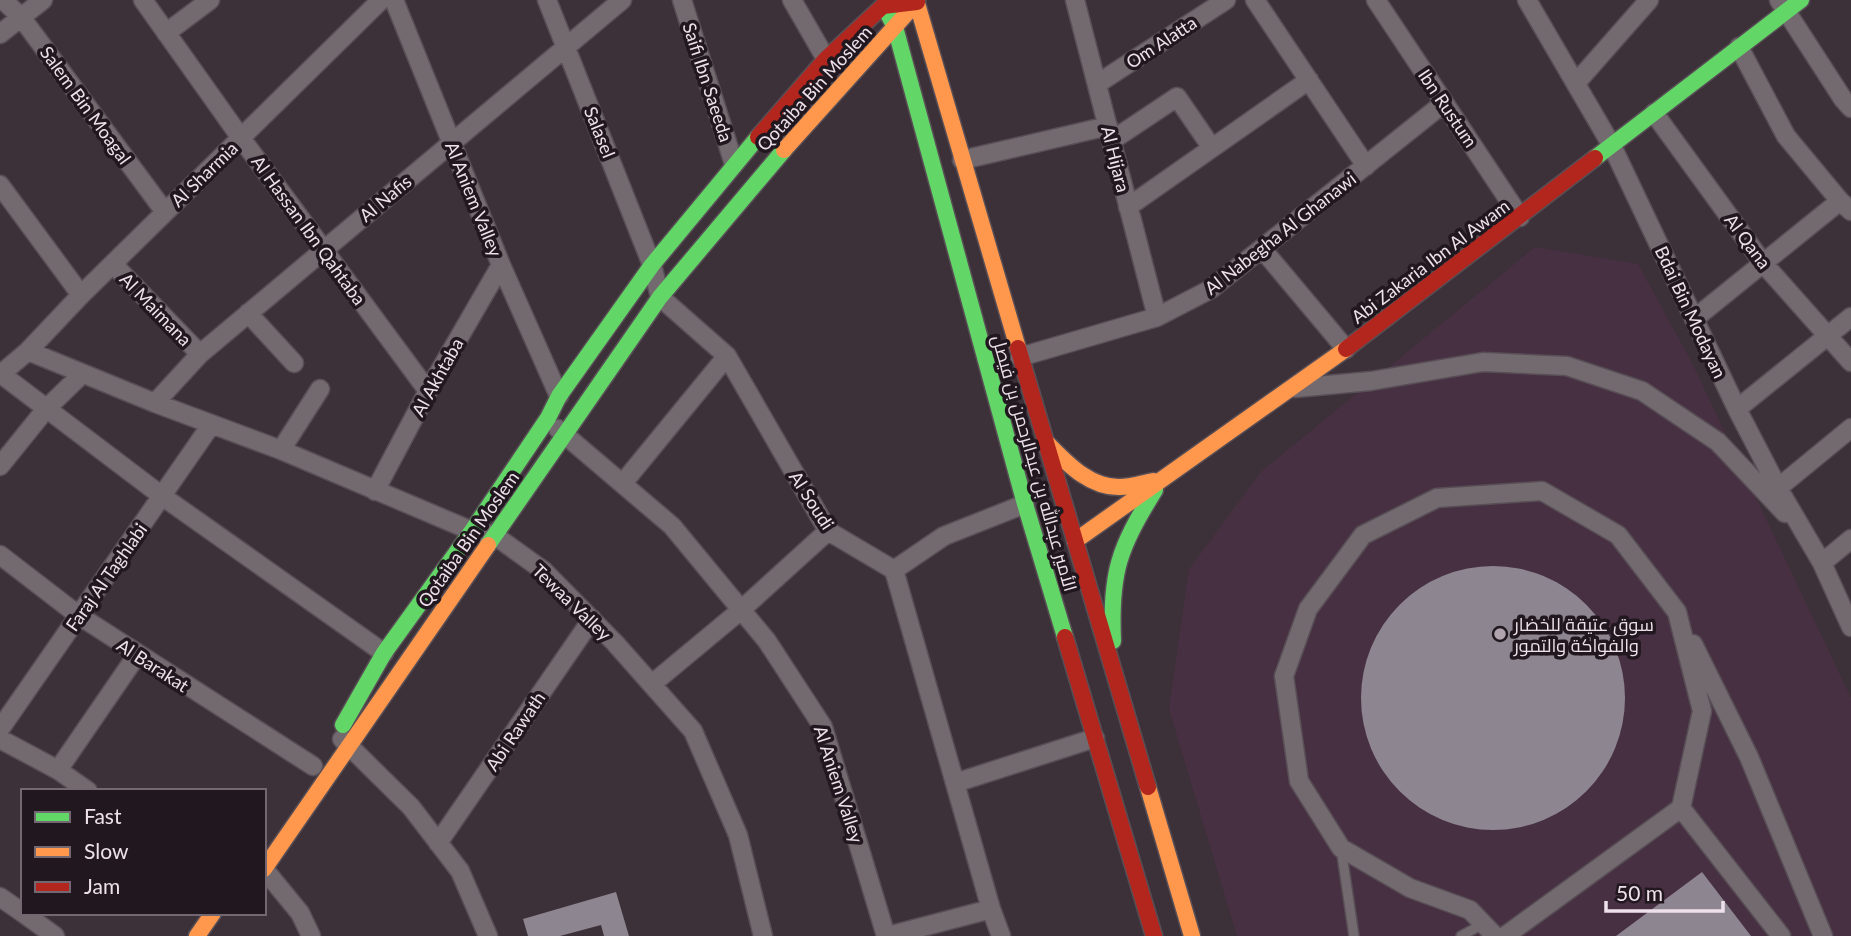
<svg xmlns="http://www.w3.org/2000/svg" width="1851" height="936" viewBox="0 0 1851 936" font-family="Lato,Cairo,sans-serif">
	<rect width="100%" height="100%" fill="#3c3039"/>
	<path fill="#483043" d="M1535 247 1638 264 1692 363 1851 698V936H1237L1169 709 1189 569 1262 471Z"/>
	<path fill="#8d858f" d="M1361 698a132 132 0 1 1 264 0a132 132 0 1 1-264 0Z
		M1702 872 1751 936H1616Z
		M616 892 629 936H604L601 925 560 936H528L523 919Z"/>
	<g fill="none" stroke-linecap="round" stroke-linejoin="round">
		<g stroke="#584e55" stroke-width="12">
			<path id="lane" d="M1341 848 1354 936
				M1461 936 1483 924"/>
		</g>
		<g stroke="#584e55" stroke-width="21">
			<path id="street" d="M3 0 21 17 165 212
				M143 0 241 138 428 391
				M394 0 501 265 559 396
				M547 0 652 265 660 297 727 356 828 531 894 570 991 909 1001 936
				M682 0 734 164
				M792 0 826 59
				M1075 0 1157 317
				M1255 0 1366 166
				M1376 0 1520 217
				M1527 0 1612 146 1737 409 1778 488 1822 563 1851 627
				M1779 0 1843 99 1851 108
				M166 33 210 0
				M0 34 43 0
				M1739 47 1786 136 1840 201 1851 211
				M1576 83 1649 0
				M1097 84 1226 0
				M1654 113 1763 263 1851 362
				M1111 141 1177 97 1212 148
				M962 160 1108 126
				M0 185 81 295
				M1128 207 1309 80
				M1263 250 1346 349
				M113 264 200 354
				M248 313 294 363
				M1694 319 1840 201
				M28 351 155 403 281 450 472 531 494 535 544 571 615 643 693 731 738 835 763 936
				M1020 357 1157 317 1211 289 1444 103
				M0 373 1 374 28 351 81 295 381 0
				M1 374 162 496 384 653
				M1295 388 1371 381 1483 362 1567 366 1642 391 1718 442 1785 513
				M155 403 200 354 622 0
				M1737 409 1851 317
				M558 429 672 526 767 641 823 727 886 936
				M281 450 320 389
				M0 466 46 409 82 374
				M623 483 727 356
				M1778 488 1851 428
				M375 491 428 391 501 265
				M0 555 78 615 313 766
				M1822 563 1851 539
				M894 570 944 536 1025 504
				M1693 644 1749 757 1823 936
				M652 684 741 610 828 531
				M0 729 211 425
				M0 739 58 770 88 791
				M342 739 411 807 460 871 488 936
				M58 770 137 655
				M955 783 1095 738
				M1681 808 1781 936
				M438 843 592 619
				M264 869 300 913 311 936
				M0 897 23 913
				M23 913 55 936
				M888 936 991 909
				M1495 936 1470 910 1410 888 1341 848 1299 781 1284 676 1308 609 1363 535 1437 498 1542 491 1618 535 1677 612 1702 711 1681 808 1505 936"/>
		</g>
		<g stroke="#584e55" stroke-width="19">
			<path id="fast" d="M888 14 895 27 1025 504 1065 637
				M1595 158 1801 0
				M488 545 660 297 784 150
				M1113 641C1110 572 1119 548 1155 490
				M343 725 384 653 472 531 548 418 559 396 652 265 758 137"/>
		</g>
		<g stroke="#584e55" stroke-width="19">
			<path id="slow" d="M916 0 1018 348
				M784 150 917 2
				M1046 442C1066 462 1089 488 1120 487 1131 487 1142 483 1153 481
				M1075 541 1346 349
				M1148 787 1192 936
				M264 869 488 545
				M197 936 213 913"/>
		</g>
		<g stroke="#584e55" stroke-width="19">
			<path id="jam" d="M758 137 826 59 883 6 917 2
				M1018 348 1148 787
				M1346 349 1595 158
				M1065 637 1154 936"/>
		</g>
		<use href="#lane" stroke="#736a70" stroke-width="9"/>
		<use href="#street" stroke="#736a70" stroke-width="18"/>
		<use href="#fast" stroke="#63d668" stroke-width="16"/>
		<use href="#slow" stroke="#ff974d" stroke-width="16"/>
		<use href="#jam" stroke="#b3261e" stroke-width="16"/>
	</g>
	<circle fill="#b0a3ad" stroke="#21181f" stroke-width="2.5" cx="1500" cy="634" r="7"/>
	<g text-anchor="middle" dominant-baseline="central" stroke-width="7" stroke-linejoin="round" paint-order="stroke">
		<g font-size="18" fill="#efe1ec" stroke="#21181f">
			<text transform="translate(1161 42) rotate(-33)">Om Alatta</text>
			<text transform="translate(708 82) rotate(72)">Saifi Ibn Saeeda</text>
			<text transform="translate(814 88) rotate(-48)">Qotaiba Bin Moslem</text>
			<text transform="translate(86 105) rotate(54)">Salem Bin Moagal</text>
			<text transform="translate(1448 108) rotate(56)">Ibn Rustum</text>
			<text transform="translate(600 132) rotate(68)">Salasel</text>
			<text transform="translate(1116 159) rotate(76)">Al Hijara</text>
			<text transform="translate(204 174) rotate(-44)">Al Sharmia</text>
			<text transform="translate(385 198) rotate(-40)">Al Nafis</text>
			<text transform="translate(474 199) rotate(68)">Al Aniem Valley</text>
			<text transform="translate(309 230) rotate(54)">Al Hassan Ibn Qahtaba</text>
			<text transform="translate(1280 233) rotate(-38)">Al Nabegha Al Ghanawi</text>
			<text transform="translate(1748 241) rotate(53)">Al Qana</text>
			<text transform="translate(1430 261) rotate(-37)">Abi Zakaria Ibn Al Awam</text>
			<text transform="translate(156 309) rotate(46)">Al Maimana</text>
			<text transform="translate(1691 312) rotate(65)">Bdai Bin Modayan</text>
			<text transform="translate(437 377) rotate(-61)">Al Akhtaba</text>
			<text transform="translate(1035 463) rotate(74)">الأمير عبدالله بن عبدالرحمن بن فيصل</text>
			<text transform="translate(812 500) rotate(57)">Al Soudi</text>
			<text transform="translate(468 539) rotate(-55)">Qotaiba Bin Moslem</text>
			<text transform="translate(106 577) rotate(-55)">Faraj Al Taghlabi</text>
			<text transform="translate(572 602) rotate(44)">Tewaa Valley</text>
			<text transform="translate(153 665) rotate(33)">Al Barakat</text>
			<text transform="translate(515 731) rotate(-56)">Abi Rawath</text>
			<text transform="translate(839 784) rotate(72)">Al Aniem Valley</text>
		</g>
		<g font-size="18" fill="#efe1ec" stroke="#21181f" text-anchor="start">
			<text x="1514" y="624">سوق عتيقة للخضار<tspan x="1514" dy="21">والفواكة والتمور</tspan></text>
		</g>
	</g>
	<rect x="21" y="789" width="245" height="126" fill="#21181f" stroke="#736871" stroke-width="2"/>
	<rect x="35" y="812" width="35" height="10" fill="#63d668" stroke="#736871" stroke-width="2"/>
	<text x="84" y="824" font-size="21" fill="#efe1ec">Fast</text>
	<rect x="35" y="847" width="35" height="10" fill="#ff974d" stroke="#736871" stroke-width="2"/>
	<text x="84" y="859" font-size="21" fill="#efe1ec">Slow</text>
	<rect x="35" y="882" width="35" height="10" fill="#b3261e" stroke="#736871" stroke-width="2"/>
	<text x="84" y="894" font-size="21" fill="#efe1ec">Jam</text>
	<path d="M1606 901v10h117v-10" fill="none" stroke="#efe1ec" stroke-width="3.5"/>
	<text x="1616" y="901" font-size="21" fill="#efe1ec" stroke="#21181f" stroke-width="5" paint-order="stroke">50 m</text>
</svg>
